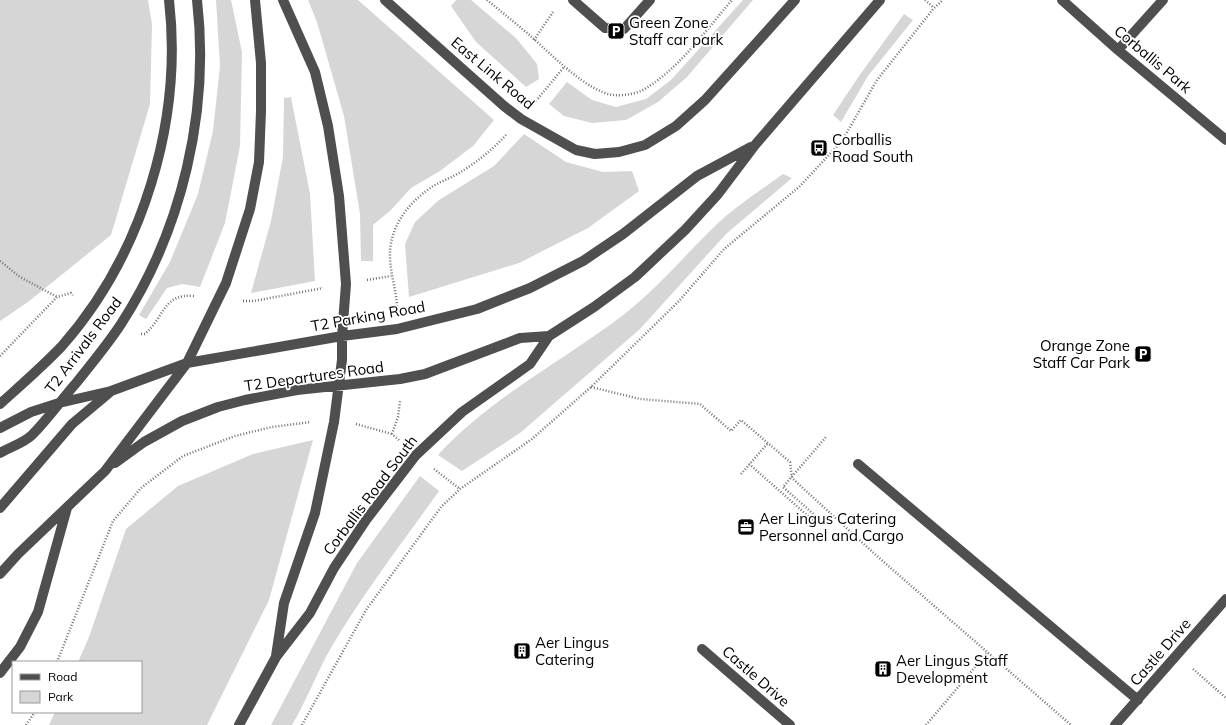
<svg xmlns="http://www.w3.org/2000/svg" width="1226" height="725" viewBox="0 0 1226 725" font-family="Mulish,sans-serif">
	<rect width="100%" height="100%" fill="#fff"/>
	<path fill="#d6d6d6" d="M0 0H148L152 24 150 104 111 235 28 302 0 321Z
		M216 0H231L242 52 240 146 225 223 200 287 182 284 167 288 146 319 139 315 170 262 198 194 213 131 220 66Z
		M308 0H358L494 120 473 146 440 171 411 188 391 210 373 225V261H361L360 214 344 116 317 22Z
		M456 0H471L516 38 537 64 539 79 526 87 476 42 451 6Z
		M743 0H753L687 77 658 102 626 120 592 123 564 116 549 104 567 82 592 100 616 107 646 99 671 80Z
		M904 14 913 20 868 76 841 122 833 115 859 76Z
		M291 97 310 194 315 281 251 293 271 221 283 157 284 98Z
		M524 134 566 162 603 172 632 171 639 191 588 228 519 263 409 297 405 244 415 222 439 200 494 166Z
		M783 174 792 178 726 234 640 329 520 433 462 471 438 455C490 398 561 362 622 316 656 290 685 255 716 225 736 206 761 190 783 174Z
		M313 440 269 600 207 725H49L55 712H141V662H78L89 637 126 529 178 486 253 454Z
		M420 476 439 491C403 542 364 592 332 646 317 672 307 700 292 725H271L357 563Z"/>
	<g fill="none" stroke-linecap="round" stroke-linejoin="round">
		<path stroke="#717171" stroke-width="2.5" stroke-dasharray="1 2" stroke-linecap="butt" d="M487 0C503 13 519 26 534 39 553 56 587 91 613 95 624 96 638 94 648 87 681 66 706 30 732 0
			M925 0 934 8
			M534 40 553 12
			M536 101 564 67
			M0 261 20 277 57 297
			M367 280 391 276
			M243 301H254L323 288
			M397 306C396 286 387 265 391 243 395 221 411 201 429 189 438 182 449 179 459 173 476 163 492 150 506 135
			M141 334H145C164 318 163 293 194 296
			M0 356 57 297 71 293 73 295
			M591 387 640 399 700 404 731 431 741 420 790 462 792 478 878 557 1071 725
			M356 424 392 434
			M399 440 392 434 398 417 400 401
			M749 464 816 523 819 519 783 487 826 437
			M434 469 460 489
			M741 474 768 443
			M57 662 113 521 141 488 183 456 235 436 272 427 311 422
			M1193 669 1226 698
			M26 725 35 712
			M302 725 366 610 441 507 460 489 532 439 591 387 679 301 724 249 799 187 842 141 877 80 934 8 943 0
			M926 725 987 653"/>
		<path stroke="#4f4f4f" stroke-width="10" d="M385 0 504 106 521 119 576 150 595 154 619 152 645 145 676 126 705 100 795 0
			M573 0 605 28 624 29 650 0
			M1062 0 1118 50 1226 140
			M1118 50 1163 0
			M0 404C21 385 43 366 62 346 143 254 183 121 169 0
			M0 428 31 412 59 403 111 391 187 363 342 336 397 329 477 309 530 288 583 261 623 234 697 176 751 147
			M0 453C10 447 24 443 32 435 48 419 62 399 77 382 92 363 108 344 121 324 182 230 210 111 197 0
			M115 463 144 442 182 421 218 407 245 400 297 390 400 379 425 374 520 338 549 336
			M858 464 1138 700
			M0 508 72 424 109 393
			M0 574 18 554 105 471 187 363 226 283 250 209 259 162 261 111V63L255 0
			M702 649 790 725
			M276 656 284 603 315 513 334 422 342 360V336L346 284 339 196 328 126 315 72 283 0
			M0 673 20 647 38 612 67 508
			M239 725 276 657 310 613 334 568 366 520 416 455 462 412 530 364 549 336 594 307 635 277 685 230 718 194 755 145 880 0
			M1115 725 1226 599"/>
	</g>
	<defs>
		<g id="parking-square" transform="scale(0.9)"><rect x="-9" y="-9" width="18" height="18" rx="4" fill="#000" stroke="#fff"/><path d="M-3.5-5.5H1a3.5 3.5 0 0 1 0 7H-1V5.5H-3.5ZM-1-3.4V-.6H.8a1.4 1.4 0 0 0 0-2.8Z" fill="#fff"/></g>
		<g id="bus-square" transform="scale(0.9)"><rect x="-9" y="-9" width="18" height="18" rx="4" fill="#000" stroke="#fff"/><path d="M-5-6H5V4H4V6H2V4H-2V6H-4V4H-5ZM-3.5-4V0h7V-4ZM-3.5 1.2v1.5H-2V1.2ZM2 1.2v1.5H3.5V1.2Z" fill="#fff"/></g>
		<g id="office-square" transform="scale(0.9)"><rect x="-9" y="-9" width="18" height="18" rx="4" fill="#000" stroke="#fff"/><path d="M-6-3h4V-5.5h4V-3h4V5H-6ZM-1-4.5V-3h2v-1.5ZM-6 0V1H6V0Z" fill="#fff"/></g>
		<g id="building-square" transform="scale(0.9)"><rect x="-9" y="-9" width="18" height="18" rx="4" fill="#000" stroke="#fff"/><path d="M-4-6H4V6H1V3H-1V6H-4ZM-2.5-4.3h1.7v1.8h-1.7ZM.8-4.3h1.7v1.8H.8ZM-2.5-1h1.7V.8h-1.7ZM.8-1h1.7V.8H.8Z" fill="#fff"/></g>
	</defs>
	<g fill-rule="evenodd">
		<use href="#parking-square" x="616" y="31"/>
		<use href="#bus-square" x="819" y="148"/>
		<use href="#parking-square" x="1143" y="354"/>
		<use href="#office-square" x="746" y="527"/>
		<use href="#building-square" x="522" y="651"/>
		<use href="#building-square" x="883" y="669"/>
	</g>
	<g text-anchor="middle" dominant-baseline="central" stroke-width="3.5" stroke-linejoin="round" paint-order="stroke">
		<g font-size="15" fill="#000" stroke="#fff" text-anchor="start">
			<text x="629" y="22">Green Zone<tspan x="629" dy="17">Staff car park</tspan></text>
			<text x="832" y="139">Corballis<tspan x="832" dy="17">Road South</tspan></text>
			<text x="1130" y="345" text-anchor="end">Orange Zone<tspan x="1130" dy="17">Staff Car Park</tspan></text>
			<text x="759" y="518">Aer Lingus Catering<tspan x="759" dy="17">Personnel and Cargo</tspan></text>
			<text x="535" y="642">Aer Lingus<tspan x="535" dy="17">Catering</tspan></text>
			<text x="896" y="660">Aer Lingus Staff<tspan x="896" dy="17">Development</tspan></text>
		</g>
		<g font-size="15" fill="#000" stroke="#fff">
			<text transform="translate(1153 59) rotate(40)">Corballis Park</text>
			<text transform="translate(493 73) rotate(40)">East Link Road</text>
			<text transform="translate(368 316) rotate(-10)">T2 Parking Road</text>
			<text transform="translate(83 345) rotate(-53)">T2 Arrivals Road</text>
			<text transform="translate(314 376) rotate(-8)">T2 Departures Road</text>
			<text transform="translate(370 495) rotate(-53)">Corballis Road South</text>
			<text transform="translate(1160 652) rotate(-49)">Castle Drive</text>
			<text transform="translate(756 676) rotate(41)">Castle Drive</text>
		</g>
	</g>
	<rect x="12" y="661" width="130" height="52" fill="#ffffff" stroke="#999999"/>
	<rect x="20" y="674" width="20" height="6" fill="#4f4f4f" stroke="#999999"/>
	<text x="48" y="681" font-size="12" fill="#000000">Road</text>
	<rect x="20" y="691" width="20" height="12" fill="#d6d6d6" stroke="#999999"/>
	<text x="48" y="701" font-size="12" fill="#000000">Park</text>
</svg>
